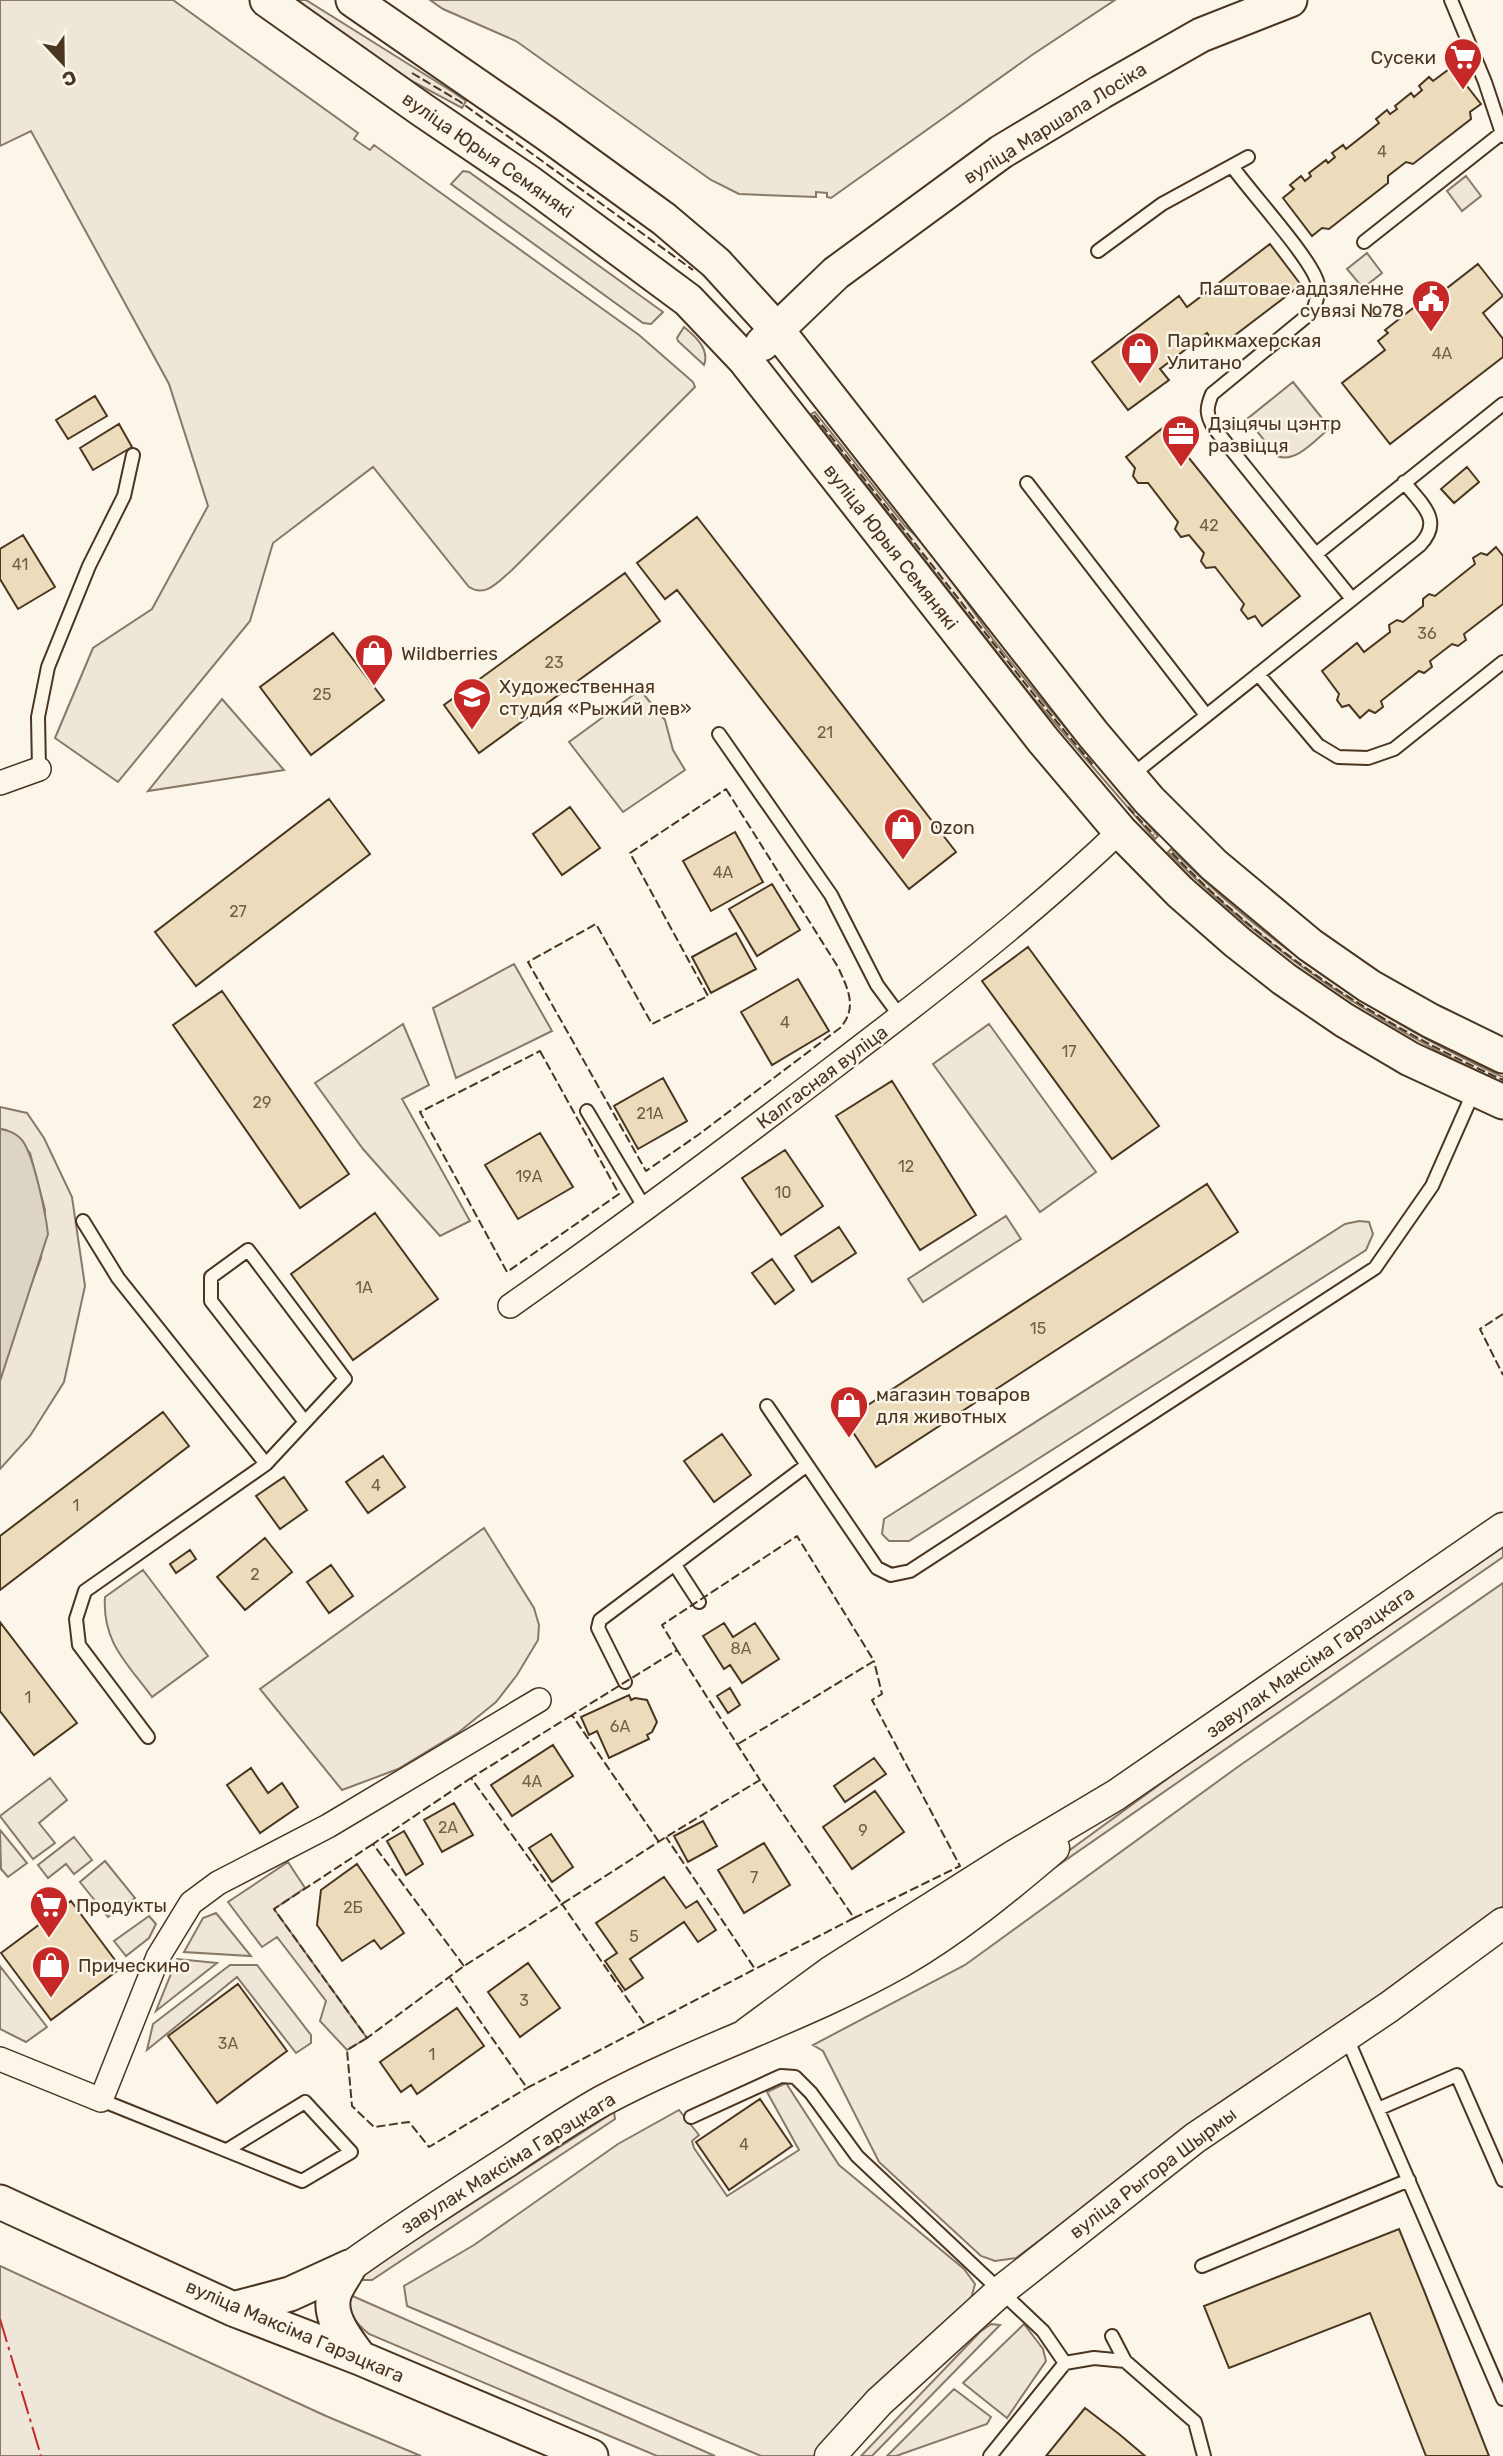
<svg xmlns="http://www.w3.org/2000/svg" width="1503" height="2456" viewBox="0 0 1503 2456" font-family="Rubik,sans-serif">
	<rect width="100%" height="100%" fill="#fbf6e9"/>
	<path fill="#ede6d9" stroke="#887966" stroke-width="2" d="M0 0H173L358 133 354 139 370 150 374 145 639 335 693 382 695 387 512 570C499 581 486 598 469 587L373 467 273 543 250 621 118 782 55 738 93 648 152 609 208 506 169 384 31 131 0 146Z
		M294 0H306L453 92 466 101 462 108 393 71Z
		M430 0H1115L1032 55 831 198 827 197V193L816 192V197L739 194 711 180 516 41 443 9Z
		M463 171 469 172 663 312 651 324 643 323 451 184Z
		M1466 176 1481 196 1462 211 1447 191Z
		M1367 253 1382 273 1363 288 1347 269Z
		M684 327C695 336 710 349 704 365L678 341 677 338Z
		M1293 382 1330 428C1316 439 1296 464 1277 456L1247 419Z
		M815 412 905 526 926 545 995 642 1041 699 1158 836 1155 839 1029 693 811 414Z
		M640 690 665 720 673 750 685 770 623 812 569 742Z
		M222 699 284 770 148 791Z
		M1171 849C1269 946 1377 1020 1503 1077V1083C1378 1026 1265 950 1168 852Z
		M514 964 552 1031 456 1078 433 1008Z
		M403 1024 429 1085 402 1099 470 1221 440 1236 363 1149 315 1083Z
		M989 1024 1096 1172 1040 1212 933 1064Z
		M0 1107 27 1113 44 1138 72 1197 85 1286 64 1382 30 1436 0 1469V1381L17 1322 41 1258 45 1210 30 1153 6 1130 0 1129Z
		M1006 1216 1021 1239 923 1302 908 1279Z
		M1359 1221 1369 1222 1373 1234 1366 1250 909 1541H889L882 1534 884 1519 1345 1224Z
		M484 1528 534 1608 539 1625 538 1640 517 1675 496 1702 459 1732 398 1769 342 1790 260 1689Z
		M1503 1547V1557L1008 1900V1895L1174 1774Z
		M143 1570 208 1656 152 1697C127 1663 102 1642 105 1597Z
		M1503 1583V1906L1408 1977 1096 2198 1016 2258 995 2261 981 2256 879 2162 823 2051 813 2045 965 1965 1239 1766Z
		M50 1778 67 1800 39 1823 55 1843 33 1859 0 1816Z
		M0 1830 27 1863 8 1877 1 1869Z
		M74 1837 92 1860 74 1874 66 1864 48 1878 38 1865Z
		M105 1861 135 1898 108 1917 80 1882Z
		M288 1862 305 1888 274 1909 367 2038 347 2050 320 2021 326 2001 277 1937 262 1947 228 1902Z
		M216 1913 251 1956 184 1952 203 1918Z
		M149 1916 156 1924 149 1938 126 1956 114 1941Z
		M177 1959 217 1963 156 2011Z
		M230 1965H257L311 2035V2043L296 2053 237 1977 147 2050 153 2024Z
		M0 1966 47 2027 26 2042 0 2029Z
		M786 2083 839 2165 964 2269 975 2284 971 2299 877 2386 815 2456H761L407 2306 404 2286 474 2245 618 2144 679 2110 699 2135 692 2141 694 2148 727 2196 799 2150 767 2092Z
		M614 2112 615 2119 372 2280H363L359 2276Z
		M0 2266 326 2416 421 2456H0Z
		M348 2294 715 2456H657L369 2334C354 2322 349 2314 348 2294Z
		M991 2324 1000 2325 872 2456H861L980 2332Z
		M1024 2324 1043 2349 1046 2361 1007 2418 963 2383Z
		M954 2389 991 2417 987 2424 896 2456H887Z"/>
	<path fill="#dcd4c6" stroke="#887966" stroke-width="2" d="M0 1129C7 1130 15 1133 20 1138 33 1149 46 1216 48 1234L0 1381Z"/>
	<path fill="#ecdcbc" stroke="#4a3520" stroke-width="2" d="M1452 67 1481 104 1470 112 1471 119 1413 164 1406 162 1388 176V183L1329 229 1322 228 1312 236 1283 198 1294 189 1290 185 1301 176 1305 181 1311 176 1309 173 1326 160 1328 163 1335 157 1332 153 1343 145 1346 149 1379 123 1376 119 1387 110 1390 114 1397 109 1395 106 1411 93 1414 97 1422 90 1419 86 1429 77 1433 81Z
		M1270 244 1301 285 1218 348 1207 333 1160 369 1169 380 1128 410 1092 362 1179 296 1187 307Z
		M1478 264 1503 296 1483 313 1503 339V357L1390 444 1342 383 1385 350 1378 341 1388 333 1385 330 1426 298 1429 302Z
		M95 396 107 416 68 439 56 420Z
		M119 424 132 447 93 470 80 448Z
		M1164 427 1300 596 1262 626 1255 616 1248 619 1241 610 1244 604 1215 567 1206 568 1201 561 1204 553 1189 535 1181 537 1175 529 1178 522 1148 483H1138L1133 476 1135 468 1126 457Z
		M1467 467 1479 482 1454 503 1441 489Z
		M697 517 956 852 909 889 677 590 665 599 637 563Z
		M23 535 55 587 18 609 0 579V549Z
		M1496 547 1503 556V604L1464 634 1466 640 1458 646 1452 644 1430 661 1432 667 1424 673 1419 671 1381 701 1383 707 1375 713 1369 710 1360 718 1349 705 1342 707 1337 700 1339 694 1322 671 1357 643 1364 652 1390 632 1389 625 1397 620 1403 622 1423 606V599L1429 594 1435 596 1475 564 1473 558 1481 553 1487 555Z
		M625 573 660 621 479 753 444 705Z
		M333 633 384 700 311 755 260 687Z
		M329 799 370 854 196 986 155 932Z
		M570 807 600 848 562 875 533 834Z
		M735 832 763 882 711 911 683 861Z
		M772 884 800 930 757 956 729 909Z
		M736 933 756 969 711 993 692 957Z
		M1028 947 1159 1126 1112 1159 982 981Z
		M798 979 829 1031 772 1065 741 1012Z
		M222 991 349 1174 300 1208 173 1025Z
		M663 1078 687 1121 638 1149 614 1106Z
		M892 1081 976 1215 920 1250 836 1116Z
		M540 1133 573 1187 518 1219 485 1165Z
		M785 1150 823 1206 781 1235 742 1178Z
		M1207 1184 1238 1232 876 1467 845 1420Z
		M375 1213 438 1299 353 1360 291 1274Z
		M839 1227 856 1253 812 1282 795 1256Z
		M772 1259 794 1290 775 1304 752 1273Z
		M163 1412 189 1446 0 1590V1536Z
		M722 1434 751 1475 714 1502 684 1461Z
		M383 1456 405 1487 368 1513 346 1482Z
		M284 1477 307 1510 280 1529 256 1496Z
		M265 1538 292 1572 245 1610 217 1577Z
		M190 1550 196 1559 176 1573 170 1564Z
		M331 1565 353 1596 329 1613 307 1582Z
		M0 1622 77 1723 34 1755 0 1711Z
		M724 1623 733 1637 755 1623 779 1659 742 1683 730 1665 724 1669 703 1636Z
		M730 1688 740 1705 728 1713 717 1696Z
		M629 1695 631 1700 635 1698 647 1700 657 1722 652 1732 647 1735 649 1739 609 1758 597 1731 589 1735 581 1717Z
		M553 1745 573 1776 512 1816 491 1785Z
		M874 1758 886 1774 845 1802 834 1786Z
		M251 1768 268 1793 282 1783 298 1807 260 1833 227 1785Z
		M875 1791 904 1832 852 1869 823 1827Z
		M454 1803 473 1835 442 1852 424 1820Z
		M703 1821 717 1846 688 1862 674 1836Z
		M404 1831 423 1864 406 1875 387 1841Z
		M551 1834 573 1867 552 1882 529 1848Z
		M764 1843 790 1885 744 1913 718 1870Z
		M357 1864 404 1933 381 1949 374 1940 342 1961 317 1925 321 1890Z
		M664 1877 686 1908 697 1901 716 1930 698 1942 684 1922 630 1959 643 1978 625 1990 605 1961 617 1953 596 1923Z
		M71 1901 121 1968 51 2020 1 1953Z
		M528 1963 560 2008 520 2037 488 1992Z
		M238 1984 287 2051 217 2103 168 2036Z
		M457 2008 484 2046 417 2094 411 2085 401 2092 380 2062Z
		M760 2099 792 2146 729 2190 696 2142Z
		M1399 2229 1425 2293 1489 2456H1426L1370 2313 1229 2368 1204 2306Z
		M1085 2408 1119 2434 1145 2456H1046Z"/>
	<g fill="none" stroke-linecap="round" stroke-linejoin="round">
		<g stroke="#4a3520" stroke-width="16">
			<path id="service" d="M1451 0 1485 82 1503 136
				M1232 166C1249 191 1315 262 1318 285 1319 294 1316 302 1313 311L1212 394C1206 408 1206 415 1214 428L1352 599
				M1364 242 1503 132
				M1098 251 1162 204 1248 157
				M1027 483 1206 715
				M1316 554 1503 404
				M1258 674 1318 745 1338 757 1368 758 1394 749 1503 662
				M719 734 831 895 877 985 900 1016
				M39 769 38 717 48 667 89 566 124 496 133 455
				M1132 775 1420 545C1444 520 1421 504 1404 482
				M587 1111 646 1210
				M83 1221 118 1278 266 1464
				M767 1406 877 1568 891 1575 910 1571 1375 1268 1432 1186 1474 1091
				M675 1565 699 1602
				M625 1682 598 1628 600 1620 807 1465
				M148 1737 79 1645 76 1619 85 1591 266 1464 345 1379 248 1250 211 1277V1301L305 1422
				M1346 2036 1503 2399
				M101 2100 302 2181 351 2152 305 2102 227 2150
				M1378 2109 1457 2075 1503 2180
				M691 2117 781 2076 795 2077 811 2093 857 2156 1043 2331 1065 2363 990 2456
				M1202 2266 1409 2180
				M1112 2336 1125 2361
				M1065 2363 1094 2358 1125 2361 1195 2422 1204 2456"/>
		</g>
		<g stroke="#4a3520" stroke-width="26">
			<path id="minor" d="M0 783 39 769
				M510 1306C618 1230 724 1151 830 1070 930 994 1030 917 1120 831
				M0 2059 101 2100 158 1957 191 1903 218 1883 328 1826 539 1700"/>
		</g>
		<g stroke="#4a3520" stroke-width="33">
			<path id="tertiary" d="M747 2033 830 1972 1015 1855 1116 1795 1503 1528
				M349 2267C401 2230 455 2195 508 2161 539 2140 570 2119 602 2101 699 2049 806 2016 901 1962 956 1930 1006 1889 1054 1848
				M830 2456 879 2402 1002 2290 1195 2138 1389 2007 1503 1923"/>
		</g>
		<g stroke="#4a3520" stroke-width="37">
			<path id="secondary" d="M267 0 421 109 530 183 688 300 745 360 1043 740 1120 831 1180 892 1237 942 1284 979 1344 1020 1410 1059 1503 1102
				M353 0 547 134 664 219 716 263 777 330 1093 734 1149 800 1214 865 1310 945 1369 986 1431 1021 1503 1056
				M762 344 836 273 1001 152 1101 92 1201 35 1290 0
				M0 2202 233 2309 360 2358 591 2456
				M349 2267C345 2275 339 2283 335 2292 326 2316 347 2340 360 2358
				M233 2309 290 2294 349 2267"/>
		</g>
		<use href="#service" stroke="#fbf6e9" stroke-width="12"/>
		<use href="#minor" stroke="#fbf6e9" stroke-width="23"/>
		<use href="#tertiary" stroke="#fbf6e9" stroke-width="30"/>
		<use href="#secondary" stroke="#fbf6e9" stroke-width="33"/>
		<path stroke="#4a3520" stroke-width="2" stroke-dasharray="9 3.5" stroke-linecap="butt" d="M412 73 459 101 693 270
			M814 415 1031 691 1094 766
			M726 789 838 967C848 989 858 1008 840 1028L698 1135 646 1171 528 962 596 924 652 1024 708 996 630 853Z
			M1128 807 1154 835
			M1172 853C1265 950 1380 1025 1503 1080
			M540 1051 619 1194 507 1272 420 1112Z
			M1503 1314 1480 1329 1503 1375
			M677 1650 662 1625 797 1536 874 1661 738 1744
			M572 1715 471 1778 562 1904 666 1837 760 1780 854 1918 755 1969
			M659 1842 572 1715 677 1650 760 1780
			M373 1844 274 1909 367 2038 464 1966 562 1904 646 2026 527 2088 450 1978
			M854 1918 960 1866 872 1700 882 1694 874 1661
			M464 1966 373 1844 471 1778
			M646 2026 755 1969 666 1837
			M367 2038 347 2050 352 2106 374 2127 409 2122 429 2147 527 2088"/>
		<path stroke="#c62828" stroke-width="2" stroke-dasharray="24 5 3.5 5" stroke-linecap="butt" d="M0 2319 41 2456"/>
	</g>
	<defs>
		<g id="supermarket-pin" transform="scale(2.0125)"><path d="M0 17L-7.5 6A9.5 9.5 0 1 1 7.5 6Z" fill="#c62828" stroke="#fbf6e9"/><path d="M-6-5.5h2.5l.6 2H6L4.5 2H-2.5L-4.4-4H-6ZM-1.5 3.2a1.3 1.3 0 1 0 .1 0ZM3 3.2a1.3 1.3 0 1 0 .1 0Z" fill="#fff"/></g>
		<g id="civic-pin" transform="scale(2.0125)"><path d="M0 17L-7.5 6A9.5 9.5 0 1 1 7.5 6Z" fill="#c62828" stroke="#fbf6e9"/><path d="M-.6-6.5H3V-4.5H.6V-3L4-1V1h2V6H-6V1h2V-1L-.6-3ZM-1.2 2.5V6h2.4V2.5Z" fill="#fff"/></g>
		<g id="shop-pin" transform="scale(2.0125)"><path d="M0 17L-7.5 6A9.5 9.5 0 1 1 7.5 6Z" fill="#c62828" stroke="#fbf6e9"/><path d="M-5-2.5h2.3a2.7 3.5 0 0 1 5.4 0H5L5.5 6h-11ZM-1.5-2.5h3a1.5 2.3 0 0 0-3 0Z" fill="#fff"/></g>
		<g id="office-pin" transform="scale(2.0125)"><path d="M0 17L-7.5 6A9.5 9.5 0 1 1 7.5 6Z" fill="#c62828" stroke="#fbf6e9"/><path d="M-6-3h4V-5.5h4V-3h4V5H-6ZM-1-4.5V-3h2v-1.5ZM-6 0V1H6V0Z" fill="#fff"/></g>
		<g id="school-pin" transform="scale(2.0125)"><path d="M0 17L-7.5 6A9.5 9.5 0 1 1 7.5 6Z" fill="#c62828" stroke="#fbf6e9"/><path d="M0-5L7-2L0 1L-7-2ZM-4 1L0 2.5L4 1V4Q0 6-4 4Z" fill="#fff"/></g>
	</defs>
	<g fill-rule="evenodd">
		<use href="#supermarket-pin" x="1463" y="57"/>
		<use href="#civic-pin" x="1431" y="299"/>
		<use href="#shop-pin" x="1140" y="351"/>
		<use href="#office-pin" x="1181" y="434"/>
		<use href="#shop-pin" x="374" y="653"/>
		<use href="#school-pin" x="472" y="697"/>
		<use href="#shop-pin" x="903" y="827"/>
		<use href="#shop-pin" x="849" y="1405"/>
		<use href="#supermarket-pin" x="49" y="1905"/>
		<use href="#shop-pin" x="51" y="1965"/>
	</g>
	<g text-anchor="middle" dominant-baseline="central" stroke-width="5" stroke-linejoin="round" paint-order="stroke">
		<g font-size="16" fill="#725f47">
			<text x="1382" y="151">4</text>
			<text x="1442" y="353">4А</text>
			<text x="1209" y="525">42</text>
			<text x="20" y="564">41</text>
			<text x="1427" y="633">36</text>
			<text x="554" y="662">23</text>
			<text x="322" y="694">25</text>
			<text x="825" y="732">21</text>
			<text x="723" y="872">4А</text>
			<text x="238" y="911">27</text>
			<text x="785" y="1022">4</text>
			<text x="1069" y="1051">17</text>
			<text x="262" y="1102">29</text>
			<text x="650" y="1113">21А</text>
			<text x="906" y="1166">12</text>
			<text x="529" y="1176">19А</text>
			<text x="783" y="1192">10</text>
			<text x="364" y="1287">1А</text>
			<text x="1038" y="1328">15</text>
			<text x="376" y="1485">4</text>
			<text x="76" y="1505">1</text>
			<text x="255" y="1574">2</text>
			<text x="741" y="1648">8А</text>
			<text x="28" y="1697">1</text>
			<text x="620" y="1726">6А</text>
			<text x="532" y="1781">4А</text>
			<text x="448" y="1827">2А</text>
			<text x="863" y="1830">9</text>
			<text x="754" y="1877">7</text>
			<text x="353" y="1907">2Б</text>
			<text x="634" y="1936">5</text>
			<text x="524" y="2000">3</text>
			<text x="228" y="2043">3А</text>
			<text x="432" y="2054">1</text>
			<text x="744" y="2144">4</text>
		</g>
		<g font-size="19" fill="#4a3520" stroke="#fbf6e9" text-anchor="start">
			<text x="1436" y="57" text-anchor="end">Сусеки</text>
			<text x="1404" y="288" text-anchor="end">Паштовае аддзяленне<tspan x="1404" dy="22">сувязі №78</tspan></text>
			<text x="1167" y="340">Парикмахерская<tspan x="1167" dy="22">Улитано</tspan></text>
			<text x="1208" y="423">Дзіцячы цэнтр<tspan x="1208" dy="22">развіцця</tspan></text>
			<text x="401" y="653">Wildberries</text>
			<text x="499" y="686">Художественная<tspan x="499" dy="22">студия «Рыжий лев»</tspan></text>
			<text x="930" y="827">Ozon</text>
			<text x="876" y="1394">магазин товаров<tspan x="876" dy="22">для животных</tspan></text>
			<text x="76" y="1905">Продукты</text>
			<text x="78" y="1965">Прическино</text>
		</g>
		<g font-size="19" fill="#4a3520" stroke="#fbf6e9">
			<text transform="translate(1055 123) rotate(-32)">вуліца Маршала Лосіка</text>
			<text transform="translate(488 155) rotate(35)">вуліца Юрыя Семянякі</text>
			<text transform="translate(891 547) rotate(52)">вуліца Юрыя Семянякі</text>
			<text transform="translate(822 1077) rotate(-37)">Калгасная вуліца</text>
			<text transform="translate(1310 1662) rotate(-35)">завулак Максіма Гарэцкага</text>
			<text transform="translate(508 2163) rotate(-32)">завулак Максіма Гарэцкага</text>
			<text transform="translate(1153 2173) rotate(-37)">вуліца Рыгора Шырмы</text>
			<text transform="translate(295 2331) rotate(23)">вуліца Максіма Гарэцкага</text>
		</g>
	</g>
	<g transform="translate(63 63) rotate(158)" stroke="#fbf6e9" stroke-width="5" paint-order="stroke">
	<path d="M0-5L12 26L0 18L-12 26Z" fill="#4a3520"/>
	<text y="-10" font-size="19" font-weight="bold" text-anchor="middle" fill="#4a3520">С</text>
	</g>
</svg>
